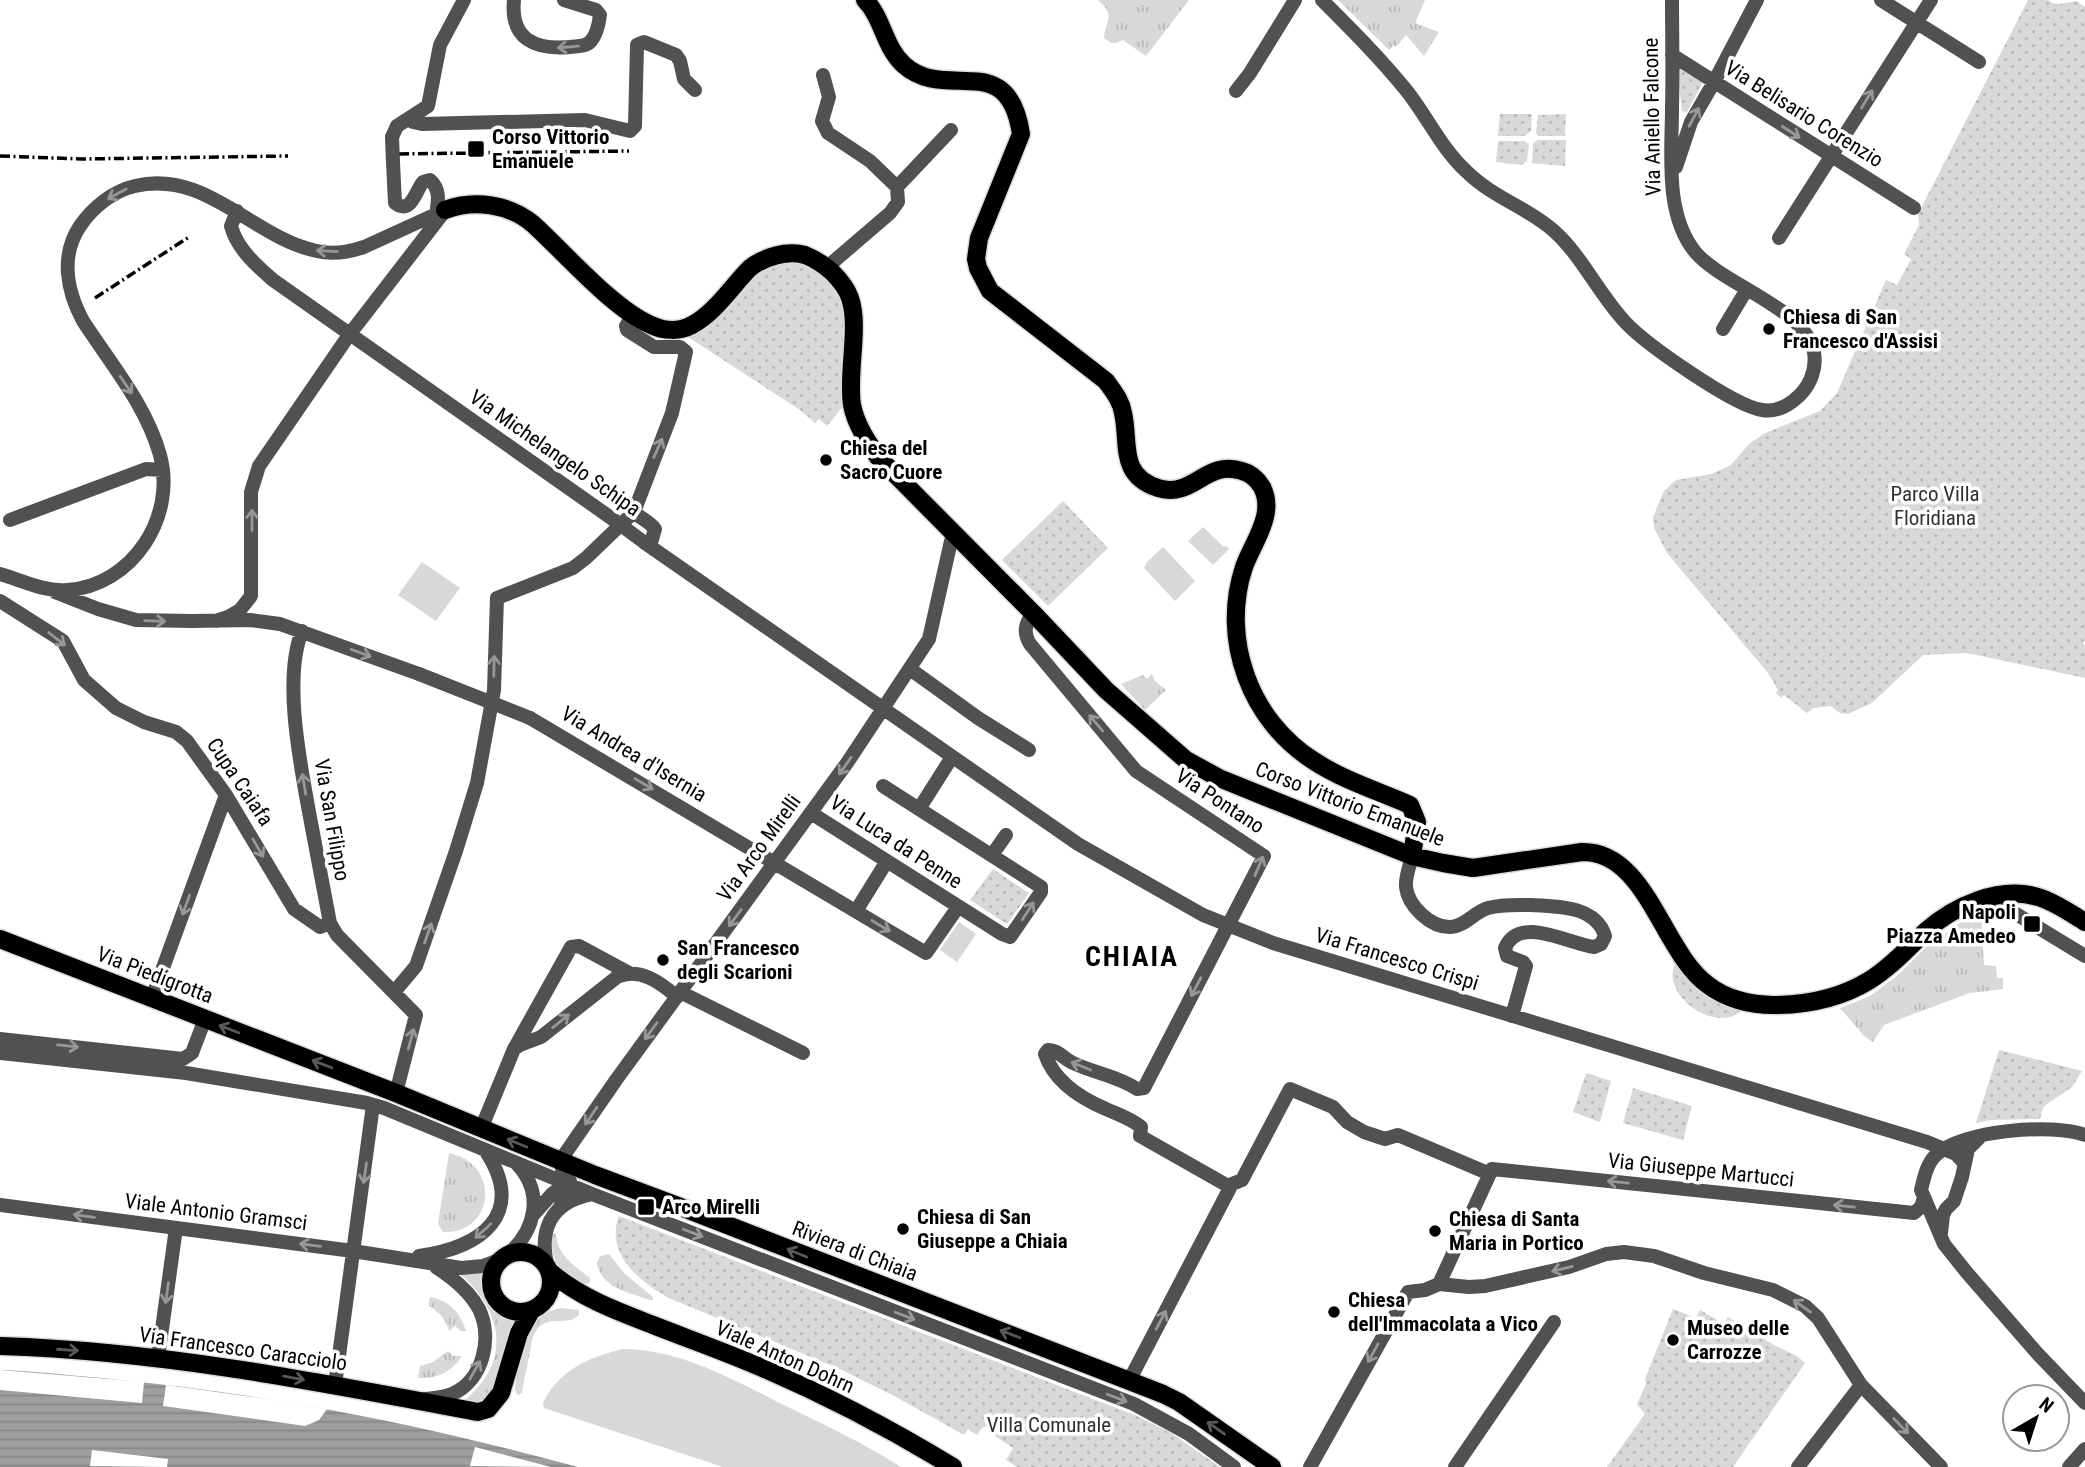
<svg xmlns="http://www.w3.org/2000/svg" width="2085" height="1467" viewBox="0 0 2085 1467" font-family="'Roboto Condensed',sans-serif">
	<defs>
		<pattern id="grass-tufts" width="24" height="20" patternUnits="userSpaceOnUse" patternTransform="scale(1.75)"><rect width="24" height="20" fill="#d8d8d8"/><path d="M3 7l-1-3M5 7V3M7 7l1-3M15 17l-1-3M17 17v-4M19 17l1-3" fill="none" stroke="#b8b8b8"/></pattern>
		<pattern id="park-dots" width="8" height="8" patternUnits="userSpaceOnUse" patternTransform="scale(1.75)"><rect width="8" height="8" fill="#d8d8d8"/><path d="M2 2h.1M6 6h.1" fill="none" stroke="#b8b8b8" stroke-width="1.8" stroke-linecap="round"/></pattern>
		<pattern id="water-rules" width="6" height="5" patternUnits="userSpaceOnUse" patternTransform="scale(1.75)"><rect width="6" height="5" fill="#9f9f9f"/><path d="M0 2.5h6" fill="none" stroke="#878787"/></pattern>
	</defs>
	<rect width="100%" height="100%" fill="#fff"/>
	<path fill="url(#grass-tufts)" d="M1098 0H1189L1146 56 1123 40 1116 43H1111L1104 38C1106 18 1116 16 1098 0Z
		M1338 0H1425L1415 23 1439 32 1424 56 1406 35 1396 47 1394 45 1389 50Z
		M1152 674 1155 681 1166 690 1145 710 1121 684 1143 675 1147 679Z
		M1981 913 1984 965 1996 966 1997 978H2003V989L1970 993 1884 1025 1873 1042 1864 1036 1840 1008 1870 996 1898 975 1925 948 1968 917Z
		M449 1153C503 1165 493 1235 443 1232L438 1224Z
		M554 1233 556 1235C559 1257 574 1265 590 1278V1282L588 1284C580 1283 575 1280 568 1275 553 1264 552 1252 551 1234Z
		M609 1254 625 1274 653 1297V1300H650C630 1293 601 1288 597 1263L600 1256Z
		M459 1273H481C478 1300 491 1314 516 1320L500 1381 487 1400 471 1407 461 1403C512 1364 505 1312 459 1273Z
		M430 1297C450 1301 460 1312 466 1331H461L455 1326 449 1331C446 1319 439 1312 429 1306Z
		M561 1308 579 1310V1315C564 1329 546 1310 533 1336L522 1392 519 1395 517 1394 515 1390C520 1354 518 1317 561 1308Z
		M448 1351 453 1356H462C452 1372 437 1379 418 1378L420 1366 433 1362Z"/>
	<path fill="url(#park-dots)" d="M2028 0H2048L2052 3 2060 4 2077 1 2085 7V640L2083 643 2085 646V678L1967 653 1923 655 1872 703 1848 714 1840 713 1831 706 1814 708 1807 713 1784 695 1781 698 1776 693 1778 690 1768 673 1667 553 1654 528 1653 517 1664 491 1676 480 1711 474 1721 470 1731 465 1749 444 1765 433 1820 411 1837 393 1886 280 1897 285 1911 259 1904 254 1919 225 1918 214Z
		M1677 67 1703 82 1687 112 1682 111Z
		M1500 114H1532L1531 131 1525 136H1498Z
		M1566 114 1565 136H1538L1536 133 1538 115Z
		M1537 140H1566L1565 166 1532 163 1533 144Z
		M1498 141H1525L1529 145 1527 161 1521 165 1496 162Z
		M794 260 816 268 836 287 845 307V404L827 426 819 419 815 423 800 410 685 335 763 267Z
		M1063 501 1108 548 1048 606 1002 560Z
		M993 869 1029 893 1007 924 970 900Z
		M1675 964C1692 988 1712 1005 1742 1010 1718 1035 1660 996 1675 964Z
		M1999 1050 2082 1071 2072 1087 2043 1107 2040 1119 1991 1120 1976 1123Z
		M1586 1073 1611 1081 1600 1122 1573 1112Z
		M1633 1088 1692 1106 1683 1140 1623 1123Z
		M619 1216 1137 1416 1171 1433 1220 1467H1017L1006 1460 1013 1448 995 1436 996 1433H993L986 1426 982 1428 977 1435 968 1429 964 1435 898 1398 840 1369 671 1299C642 1284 604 1254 619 1216Z
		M1673 1309 1696 1318 1700 1310 1724 1324 1728 1317 1774 1345 1797 1356 1805 1363 1733 1467H1607L1645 1414 1637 1404 1646 1384 1645 1379Z"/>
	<path fill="#d8d8d8" d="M1203 527 1224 547 1226 546 1229 549 1213 565 1188 541Z
		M1163 547 1195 581 1175 601 1144 568 1147 562Z
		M422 562 460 588 436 621 398 595Z
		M959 922 976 934 957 962 940 950Z
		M622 1349C683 1349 739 1383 792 1409 829 1427 867 1445 901 1467H723L544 1408 543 1403C559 1370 588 1358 622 1349Z"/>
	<path fill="url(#water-rules)" d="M0 1370C34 1371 67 1375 101 1378 263 1393 421 1424 578 1467H0Z"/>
	<path fill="#fff" d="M0 1370 144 1382 142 1403 0 1390Z
		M166 1385 275 1400 327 1409 319 1420 305 1426 163 1406Z
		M475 1447 551 1467 470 1466Z
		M92 1450 168 1459 167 1467 90 1466Z"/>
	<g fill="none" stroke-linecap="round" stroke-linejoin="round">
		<g stroke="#dbdbdb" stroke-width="21">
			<path id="major" d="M865 0C883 18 884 47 904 65 946 103 1008 47 1021 134L979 238 976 259 978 268 990 291 1106 381C1113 391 1121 400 1123 413 1130 443 1118 475 1158 488 1193 499 1206 459 1242 471 1250 473 1257 479 1262 487 1276 514 1253 542 1244 567 1220 639 1250 721 1314 761 1343 780 1378 791 1410 805L1417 822 1412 856
				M445 210C474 199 509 204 533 224 565 253 613 309 651 325 664 331 679 332 692 325 715 313 732 286 750 268 764 257 787 250 805 255 815 259 824 265 832 272 839 279 847 289 850 298 860 327 847 372 852 405 856 425 867 441 878 457L1033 613 1106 690 1186 760 1219 778 1412 856 1443 863 1473 868 1582 852C1647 851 1662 952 1708 985 1726 999 1751 1005 1773 1005 1808 1005 1841 998 1870 980 1891 967 1908 948 1926 931 1954 906 2000 885 2038 897 2055 902 2070 913 2085 922
				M0 939 396 1093 595 1175 686 1209 1163 1394 1179 1402 1272 1467
				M491 1282a30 30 0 1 1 60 0a30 30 0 1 1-60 0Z
				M549 1271C581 1298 614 1310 653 1325 686 1338 720 1350 753 1364 822 1393 889 1428 953 1467
				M0 1346C161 1351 320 1382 478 1412L488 1409 501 1393 519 1333 531 1311"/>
		</g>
		<path stroke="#515151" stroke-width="14" d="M514 0C510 40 536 50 570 47 578 46 586 47 591 41 597 34 599 23 600 15L596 10 564 0
			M1322 0C1351 29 1380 58 1406 90 1427 116 1441 148 1466 171 1493 198 1527 207 1554 231 1583 257 1599 295 1626 323 1647 345 1734 406 1762 410 1774 412 1784 408 1793 401 1809 389 1817 371 1814 352 1806 309 1724 285 1696 253 1664 215 1672 153 1672 107 1673 71 1672 36 1672 0
			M1881 0 1979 62
			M1672 55 1914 208
			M823 75 829 97 822 121 828 133 870 161 897 187
			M1236 91 1250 73 1295 0
			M409 118 413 122 422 124 585 120 630 131 635 126 637 45 644 42 676 55 680 61 684 79 695 90
			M392 137 397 126 428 106 440 45 464 0
			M393 162 395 203C411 215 415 192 423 182L430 180C441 190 438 202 436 215
			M1676 167 1691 122 1714 82 1757 0
			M237 211 231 226C237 249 257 266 273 280L614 520
			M1779 238 1931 0
			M826 268 890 213 898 202 897 187 951 130
			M1723 329 1747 289
			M634 512C640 518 650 522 655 529L650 546
			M10 520 146 469 163 470
			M645 543 1078 844 1203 915 1273 943 1927 1142 1956 1154 1965 1164
			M0 574C21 580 44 592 67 590 132 586 177 517 160 455 146 405 111 364 83 321 67 291 60 256 80 226 93 207 113 191 135 186 206 169 253 238 317 251 332 255 349 252 364 247L445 210
			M55 592 98 609 136 620 192 621 250 620 280 624 419 674
			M0 601 63 641 84 680 116 708 144 722 176 732 187 741 226 795 294 909 320 927 330 923
			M1033 613C1025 624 1023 632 1030 644L1136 771 1264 856 1144 1088 1137 1089C1118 1076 1094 1073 1073 1063 1064 1059 1057 1049 1048 1050L1045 1054C1054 1081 1080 1098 1106 1109 1119 1115 1130 1118 1141 1127L1140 1136 1230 1187
			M216 621 228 617 240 610 251 596V492L259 466 349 335 444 212
			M302 631C283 679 300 762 309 812 316 849 323 886 330 923L337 935 416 1015 396 1093
			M910 669 978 718 1029 750
			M530 718 926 953 958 907
			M919 809 952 757
			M811 813 1002 934 1010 937 1041 892V887L883 786
			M992 855 1006 835
			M1412 856C1410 866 1405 876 1406 887 1408 906 1431 928 1451 927 1466 926 1474 912 1488 908 1502 904 1517 905 1531 905 1557 906 1596 906 1605 936L1601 944 1594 947C1569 944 1519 914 1505 948L1507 956 1523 962 1526 966 1512 1016
			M1983 899 2003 906 2085 956
			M856 911 887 861
			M395 991 416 966 456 851 477 783 494 690 497 598 573 568 586 558 634 512 672 413 686 352 680 347H654L627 330 626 326 633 315
			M680 992 803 1053
			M152 998 226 795
			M0 1039 183 1059 192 1053 205 1019
			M514 1049 571 947 579 946 629 973
			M0 1053 186 1073 367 1103 384 1108 592 1194 1134 1404 1189 1434 1234 1467
			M481 1129 514 1049 520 1045 541 1037 617 977C639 967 660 982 677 997
			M2085 1135C2053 1123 1961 1130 1936 1155 1927 1163 1924 1178 1921 1190L1944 1244 1968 1274 2037 1353 2085 1403
			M0 1205 353 1251 461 1268 483 1266 499 1260
			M560 1207C568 1191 565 1178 560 1161L616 1080 847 763 929 639 951 541
			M533 1215 552 1194 570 1181
			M1941 1233 1943 1215 1946 1209 1954 1201 1962 1177 1968 1149 1981 1136
			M508 1254C536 1230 544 1193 517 1164
			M419 1256C481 1248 528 1214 485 1150
			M549 1271C537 1231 550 1202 592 1194
			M1439 1284 1492 1169 1914 1213 1921 1207 1924 1198
			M158 1358 176 1228
			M1129 1381 1232 1184 1242 1180 1290 1089 1333 1107 1347 1122 1364 1132 1385 1139 1398 1135 1490 1174
			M335 1385 373 1105
			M425 1399C434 1398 444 1397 452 1394 483 1381 493 1338 479 1309 470 1292 453 1278 436 1267
			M1310 1467 1408 1292 1425 1290 1439 1284 1469 1287 1485 1286 1569 1267 1606 1254 1624 1252 1654 1256 1704 1273 1773 1290 1805 1306 1818 1318 1861 1385 1941 1467
			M1455 1467 1554 1322
			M1798 1467 1861 1385
			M2069 1467 2085 1449"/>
		<use href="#major" stroke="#000" stroke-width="18"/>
		<path stroke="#000" stroke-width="3.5" stroke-dasharray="10 3.5 2 3.5" stroke-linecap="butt" d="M399 154 629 151
			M0 156 82 159 288 156
			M95 298 189 237"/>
		<path stroke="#515151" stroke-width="14" d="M392 137 393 162
			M614 520 645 543
			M419 674 530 718"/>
	</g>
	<defs><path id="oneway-shaft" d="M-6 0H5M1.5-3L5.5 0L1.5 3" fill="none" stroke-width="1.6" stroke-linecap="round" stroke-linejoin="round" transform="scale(1.75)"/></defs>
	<g stroke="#979797">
		<use href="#oneway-shaft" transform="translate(568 47) rotate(175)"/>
		<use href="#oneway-shaft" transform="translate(1867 99) rotate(-58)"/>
		<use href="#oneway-shaft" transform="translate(1694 117) rotate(-62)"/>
		<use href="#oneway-shaft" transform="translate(1791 132) rotate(33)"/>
		<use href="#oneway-shaft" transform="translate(117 194) rotate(152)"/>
		<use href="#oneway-shaft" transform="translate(327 251) rotate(-177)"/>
		<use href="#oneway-shaft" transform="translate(126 385) rotate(56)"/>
		<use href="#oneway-shaft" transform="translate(658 448) rotate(-66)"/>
		<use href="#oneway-shaft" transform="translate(252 520) rotate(-90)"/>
		<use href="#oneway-shaft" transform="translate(155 621) rotate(2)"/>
		<use href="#oneway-shaft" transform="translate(57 639) rotate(38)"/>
		<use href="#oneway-shaft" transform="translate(361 653) rotate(20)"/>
		<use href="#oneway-shaft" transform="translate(494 666) rotate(-89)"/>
		<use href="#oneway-shaft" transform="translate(1096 723) rotate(-130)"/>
		<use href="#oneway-shaft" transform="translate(845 766) rotate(125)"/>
		<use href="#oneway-shaft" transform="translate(304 784) rotate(-100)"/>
		<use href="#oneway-shaft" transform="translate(644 784) rotate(31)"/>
		<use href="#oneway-shaft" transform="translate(258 848) rotate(60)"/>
		<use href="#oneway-shaft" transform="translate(1259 866) rotate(-67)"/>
		<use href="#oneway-shaft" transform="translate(186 905) rotate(110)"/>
		<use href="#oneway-shaft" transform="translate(1028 911) rotate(-57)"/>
		<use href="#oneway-shaft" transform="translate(735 918) rotate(126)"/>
		<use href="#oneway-shaft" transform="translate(881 926) rotate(31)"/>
		<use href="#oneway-shaft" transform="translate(428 933) rotate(-71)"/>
		<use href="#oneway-shaft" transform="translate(1196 987) rotate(118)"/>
		<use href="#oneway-shaft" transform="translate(561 1021) rotate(-39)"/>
		<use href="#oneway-shaft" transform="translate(651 1031) rotate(126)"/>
		<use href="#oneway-shaft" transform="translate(411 1039) rotate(-75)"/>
		<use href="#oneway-shaft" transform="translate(68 1046) rotate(6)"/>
		<use href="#oneway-shaft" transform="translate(1081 1066) rotate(-158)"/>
		<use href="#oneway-shaft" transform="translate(591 1116) rotate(124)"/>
		<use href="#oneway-shaft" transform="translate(365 1173) rotate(98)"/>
		<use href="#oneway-shaft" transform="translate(1618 1182) rotate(-174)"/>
		<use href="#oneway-shaft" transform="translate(1844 1206) rotate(-174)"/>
		<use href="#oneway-shaft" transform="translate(84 1216) rotate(-173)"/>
		<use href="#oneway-shaft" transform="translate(483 1231) rotate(138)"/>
		<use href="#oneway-shaft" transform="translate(693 1233) rotate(21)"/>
		<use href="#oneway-shaft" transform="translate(310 1245) rotate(-173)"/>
		<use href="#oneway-shaft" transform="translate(1562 1269) rotate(166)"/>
		<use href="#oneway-shaft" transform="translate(167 1293) rotate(98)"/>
		<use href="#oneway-shaft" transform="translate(1802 1306) rotate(-145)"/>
		<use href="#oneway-shaft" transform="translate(905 1316) rotate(21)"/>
		<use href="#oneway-shaft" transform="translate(1161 1320) rotate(-62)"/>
		<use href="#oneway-shaft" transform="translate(1373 1353) rotate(119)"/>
		<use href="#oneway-shaft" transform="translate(475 1370) rotate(-61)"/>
		<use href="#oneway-shaft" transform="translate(1117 1398) rotate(21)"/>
		<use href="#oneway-shaft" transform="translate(1901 1426) rotate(46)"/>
	</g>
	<g stroke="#595959">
		<use href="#oneway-shaft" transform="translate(229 1029) rotate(-159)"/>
		<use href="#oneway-shaft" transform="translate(322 1064) rotate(-159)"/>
		<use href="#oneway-shaft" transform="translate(517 1143) rotate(-158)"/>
		<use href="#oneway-shaft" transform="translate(797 1253) rotate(-158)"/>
		<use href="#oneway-shaft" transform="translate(1010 1334) rotate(-159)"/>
		<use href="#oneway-shaft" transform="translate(68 1350) rotate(4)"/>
		<use href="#oneway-shaft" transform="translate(294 1378) rotate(10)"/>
		<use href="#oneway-shaft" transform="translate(1216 1428) rotate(-145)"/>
	</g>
	<g fill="#000" stroke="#fff" stroke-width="2.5">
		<rect x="467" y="140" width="18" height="18" rx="3.5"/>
		<circle cx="1769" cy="329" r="7"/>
		<circle cx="826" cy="460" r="7"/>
		<rect x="2023" y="915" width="18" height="18" rx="3.5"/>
		<circle cx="663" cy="960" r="7"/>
		<rect x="637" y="1198" width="18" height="18" rx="3.5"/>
		<circle cx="903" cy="1229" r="7"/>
		<circle cx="1435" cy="1231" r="7"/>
		<circle cx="1334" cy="1312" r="7"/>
		<circle cx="1673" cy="1340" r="7"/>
	</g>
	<g text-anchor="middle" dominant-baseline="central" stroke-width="7" stroke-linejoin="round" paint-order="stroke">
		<g font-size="21" fill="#000" stroke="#fff">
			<text transform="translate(1804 114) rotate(32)">Via Belisario Corenzio</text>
			<text transform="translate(1652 117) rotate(-91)">Via Aniello Falcone</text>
			<text transform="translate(555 453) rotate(35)">Via Michelangelo Schipa</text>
			<text transform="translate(634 754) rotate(31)">Via Andrea d'Isernia</text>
			<text transform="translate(240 782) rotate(56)">Cupa Caiafa</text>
			<text transform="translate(1220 801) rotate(33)">Via Pontano</text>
			<text transform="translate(1350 804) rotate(21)">Corso Vittorio Emanuele</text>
			<text transform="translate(332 820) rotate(80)">Via San Filippo</text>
			<text transform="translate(896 842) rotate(33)">Via Luca da Penne</text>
			<text transform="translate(759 848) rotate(-54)">Via Arco Mirelli</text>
			<text transform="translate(1397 959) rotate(17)">Via Francesco Crispi</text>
			<text transform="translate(155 975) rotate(21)">Via Piedigrotta</text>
			<text transform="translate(1701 1170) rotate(6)">Via Giuseppe Martucci</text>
			<text transform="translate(216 1212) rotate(7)">Viale Antonio Gramsci</text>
			<text transform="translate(855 1251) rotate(21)">Riviera di Chiaia</text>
			<text transform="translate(243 1349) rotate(8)">Via Francesco Caracciolo</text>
			<text transform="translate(785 1357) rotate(24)">Viale Anton Dohrn</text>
		</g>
		<g font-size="21" font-weight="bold" fill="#000" stroke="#fff" text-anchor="start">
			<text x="492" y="137">Corso Vittorio<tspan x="492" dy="24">Emanuele</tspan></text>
			<text x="1783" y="317">Chiesa di San<tspan x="1783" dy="24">Francesco d'Assisi</tspan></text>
			<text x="840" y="448">Chiesa del<tspan x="840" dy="24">Sacro Cuore</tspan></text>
			<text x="2016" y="912" text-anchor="end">Napoli<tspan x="2016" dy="24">Piazza Amedeo</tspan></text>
			<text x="677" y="948">San Francesco<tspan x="677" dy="24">degli Scarioni</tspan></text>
			<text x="662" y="1207">Arco Mirelli</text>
			<text x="917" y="1217">Chiesa di San<tspan x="917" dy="24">Giuseppe a Chiaia</tspan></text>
			<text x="1449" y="1219">Chiesa di Santa<tspan x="1449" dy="24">Maria in Portico</tspan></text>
			<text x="1348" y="1300">Chiesa<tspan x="1348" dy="24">dell'Immacolata a Vico</tspan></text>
			<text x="1687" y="1328">Museo delle<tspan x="1687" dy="24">Carrozze</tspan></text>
		</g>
		<g font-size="21" fill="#2f2f2f" stroke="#fff">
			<text x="1935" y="494">Parco Villa<tspan x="1935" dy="24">Floridiana</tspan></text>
			<text x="1049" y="1425">Villa Comunale</text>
		</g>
		<g font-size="28" font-weight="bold" letter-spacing="2" fill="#000" stroke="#fff">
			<text x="1132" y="956">CHIAIA</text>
		</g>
	</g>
	<g transform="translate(2036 1418) rotate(39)"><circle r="33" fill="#ffffff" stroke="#999999" stroke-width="2"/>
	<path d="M0-5L12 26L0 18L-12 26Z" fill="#000000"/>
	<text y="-10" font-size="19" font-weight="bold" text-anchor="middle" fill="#000000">N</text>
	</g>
</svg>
